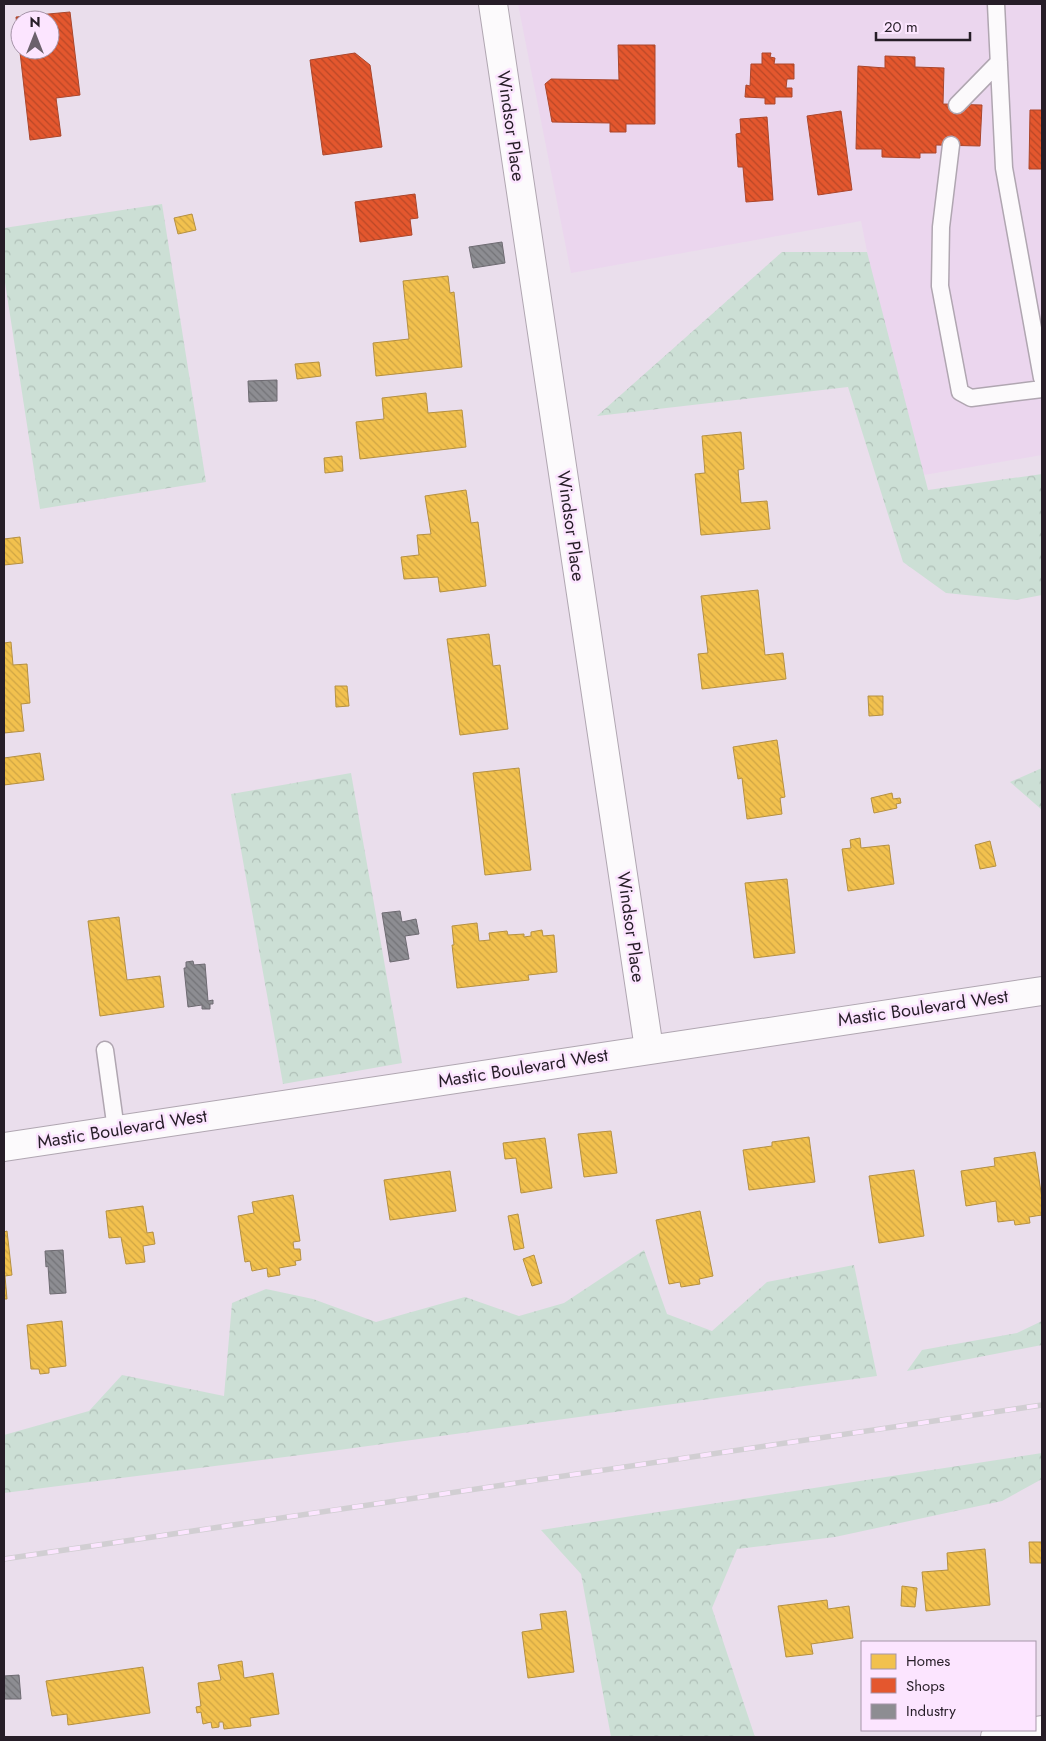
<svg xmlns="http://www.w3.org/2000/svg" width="1046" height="1741" viewBox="0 0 1046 1741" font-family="Jost,sans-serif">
	<defs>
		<pattern id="forest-crowns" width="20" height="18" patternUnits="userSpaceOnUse" patternTransform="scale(1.25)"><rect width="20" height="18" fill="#ccdfd5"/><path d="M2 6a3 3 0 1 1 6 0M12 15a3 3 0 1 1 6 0" fill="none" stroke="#afbfb7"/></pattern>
		<pattern id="homes-back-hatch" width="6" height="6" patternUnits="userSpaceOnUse" patternTransform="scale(1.25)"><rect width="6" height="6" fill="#f2c14e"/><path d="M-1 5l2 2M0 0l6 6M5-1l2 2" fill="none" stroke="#cfa544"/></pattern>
		<pattern id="shops-back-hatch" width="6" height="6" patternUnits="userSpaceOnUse" patternTransform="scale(1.25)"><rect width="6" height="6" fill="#e4572e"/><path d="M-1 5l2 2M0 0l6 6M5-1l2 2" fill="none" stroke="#b94727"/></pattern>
		<pattern id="industry-back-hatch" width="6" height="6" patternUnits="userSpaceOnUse" patternTransform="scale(1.25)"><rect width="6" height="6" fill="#8d8d92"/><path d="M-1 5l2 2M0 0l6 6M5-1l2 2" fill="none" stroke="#737377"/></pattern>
	</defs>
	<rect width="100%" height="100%" fill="#eadeec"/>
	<path fill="#ebd6ee" d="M518 4H1042V455L912 477 861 221 571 273Z"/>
	<path fill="url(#forest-crowns)" d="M162 204 206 482 40 509 4 276V228Z
		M782 252H867L928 490 1042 474V595L1016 600 946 593 903 562 848 387 597 416Z
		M1042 768V810L1010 782Z
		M351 773 402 1063 283 1084 231 794Z
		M644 1250 667 1314 712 1331 767 1282 854 1265 877 1376 339 1450 4 1493V1435L89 1411 122 1375 224 1396 232 1303 266 1289 313 1299 376 1322 465 1297 519 1316 564 1303Z
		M1042 1321V1345L907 1371 922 1350 1017 1333Z
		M1042 1453V1479L1002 1501 835 1537 737 1549 712 1608 755 1737H611L581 1574 541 1530Z"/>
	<path fill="url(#homes-back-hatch)" stroke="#b59042" d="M192 214 196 230 178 234 174 218Z
		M448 276 450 293 454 292 462 367 376 376 373 343 409 339 403 281Z
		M319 362 321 376 297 379 295 364Z
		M426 393 428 413 462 410 466 447 360 459 356 422 384 419 382 398Z
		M741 432 744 469 738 470 741 503 767 501 770 529 701 535 695 474 705 473 702 436Z
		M342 456 343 471 325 473 324 458Z
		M466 490 471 523 478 522 486 586 440 592 438 577 404 579 401 557 419 555 417 535 431 534 425 496Z
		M20 537 23 563 4 565V539Z
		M758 590 765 655 783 653 786 679 702 689 698 654 708 653 701 596Z
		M489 634 493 666 500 665 508 729 460 735 447 639Z
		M11 642 13 665 27 664 30 703 21 704 24 731 4 733V643Z
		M335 686H347L349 706 336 707Z
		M868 696H883V715L869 716Z
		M777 740 785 797 780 798 782 814 747 819 742 778 738 779 733 747Z
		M40 753 44 780 4 785V758Z
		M519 768 531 870 485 875 473 773Z
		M892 793 893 799 900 798 901 803 896 804 897 808 874 813 871 798Z
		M860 838 861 848 889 845 894 884 848 891 842 849 851 848 850 840Z
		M990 841 996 866 980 869 975 845Z
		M787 879 795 953 754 958 745 883Z
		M119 917 127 980 160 976 164 1007 100 1016 88 921Z
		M477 923 479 941 490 940 489 933 507 931 508 935 524 934V937L531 936V932L542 930 543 936 554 935 557 972 528 975 529 980 457 988 452 945H454L452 926Z
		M611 1131 617 1173 584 1177 578 1134Z
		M809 1137 815 1182 749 1190 743 1150 772 1146V1142Z
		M545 1138 552 1188 521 1193 516 1158 505 1159 503 1143Z
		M1035 1152 1042 1199V1215L1029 1217 1030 1223 1015 1225 1014 1220 998 1222 996 1201 966 1206 961 1171 995 1166 994 1158Z
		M914 1170 924 1236 879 1243 869 1176Z
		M450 1171 456 1211 390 1220 384 1180Z
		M293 1195 300 1241 293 1242 294 1249H300L301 1260 295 1261 296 1265 279 1268 280 1275 268 1277 267 1268 252 1271 250 1261 245 1262 238 1216 254 1213 252 1202Z
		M143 1206 147 1233 153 1232 155 1244 143 1246 145 1262 126 1264 121 1237 109 1238 106 1211Z
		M700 1211 713 1276 699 1279 700 1284 681 1287 680 1282 669 1284 656 1220Z
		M518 1214 524 1248 514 1250 508 1216Z
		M7 1231 12 1275 5 1276 7 1299H4V1232Z
		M534 1255 542 1283 532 1286 523 1259Z
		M62 1321 66 1366 49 1368V1373L40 1374 39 1369H31L27 1325Z
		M1029 1542H1042V1563H1030Z
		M985 1549 990 1605 926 1611 922 1572 948 1570 947 1553Z
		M902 1586 917 1588 915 1607 901 1606Z
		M827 1600 828 1609 849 1606 853 1638 811 1644 813 1654 786 1657 778 1606Z
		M566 1611 574 1672 528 1678 522 1632 542 1629 540 1614Z
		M242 1661 244 1678 273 1673 279 1714 250 1718 251 1726 224 1729 223 1722H219V1727L212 1728 211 1722 203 1724 201 1712 197 1713 196 1707 201 1706 198 1683 221 1680 218 1665Z
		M143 1667 150 1713 68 1725 67 1714 52 1716 46 1681Z"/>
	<path fill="url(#shops-back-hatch)" stroke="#ab462c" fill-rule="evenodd" d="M70 12 80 95 56 98 61 136 30 140 16 17ZM20 20H50V50H20Z
		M618 45H655V124H626V132H610V123L552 122 545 84 551 79 619 80Z
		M355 53 370 65 382 147 323 155 310 60Z
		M762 53H771L770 57 775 58 774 64H794V79H787L786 88H792V97H775V104H765V98L745 97 746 85 750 86 751 64H762Z
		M885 56 915 57V67L944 68 943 104 982 105 980 146 936 145V153H920V158L882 157V149H856L858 66 885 68Z
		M1030 110H1042V169H1029Z
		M841 111 852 190 818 195 807 116Z
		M767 117 773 200 746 202 743 167H738L736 134 741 133 740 119Z
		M415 194 418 218 410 219 412 235 360 242 355 202Z"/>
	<path fill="url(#industry-back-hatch)" stroke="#6e6b72" d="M502 242 505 263 473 268 469 247Z
		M277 380V401L249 402 248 381Z
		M400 911 402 922 416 919 419 934 405 936 409 959 390 962 382 913Z
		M193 961 194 965 205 964 208 1001 213 1000V1004H210V1009H202V1005L188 1007 184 968H186V962Z
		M63 1250 66 1293 50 1294 48 1266 46 1267 45 1251Z
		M19 1675 21 1699H4V1676Z"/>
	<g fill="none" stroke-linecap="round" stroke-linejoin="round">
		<g stroke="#b0a6b1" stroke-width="19">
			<path id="service" d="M996 4 1004 168 1042 378
				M957 105 999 62
				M951 145 941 227 940 286 960 392 971 398 1042 389
				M105 1050 116 1130"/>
		</g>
		<g stroke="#b0a6b1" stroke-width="30">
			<path id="minor" d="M493 4 649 1049
				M4 1147 1042 991
				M995 1737 1042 1730"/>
		</g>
		<use href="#service" stroke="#fcfafc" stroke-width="16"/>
		<use href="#minor" stroke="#fcfafc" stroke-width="28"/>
		<g stroke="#d1ced2" stroke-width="5.5">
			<path id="rail" d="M4 1559 1042 1405"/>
		</g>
		<use href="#rail" stroke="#fce5ff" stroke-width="4" stroke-dasharray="11" stroke-linecap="butt"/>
	</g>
	<g text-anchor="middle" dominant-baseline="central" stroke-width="5" stroke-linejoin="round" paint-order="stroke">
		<g font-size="18" fill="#261d27" stroke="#fce5ff">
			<text transform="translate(511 126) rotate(82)">Windsor Place</text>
			<text transform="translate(571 526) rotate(82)">Windsor Place</text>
			<text transform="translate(631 927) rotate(82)">Windsor Place</text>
			<text transform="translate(923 1008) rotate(-8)">Mastic Boulevard West</text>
			<text transform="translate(523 1068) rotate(-9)">Mastic Boulevard West</text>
			<text transform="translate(122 1129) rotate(-9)">Mastic Boulevard West</text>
		</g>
	</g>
	<rect width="1046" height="1741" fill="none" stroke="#261d27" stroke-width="10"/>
	<rect x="861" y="1641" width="175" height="90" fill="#fce5ff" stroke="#a695a9"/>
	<rect x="871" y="1654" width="25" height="15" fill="#f2c14e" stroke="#a695a9"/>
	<text x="906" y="1666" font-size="15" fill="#261d27">Homes</text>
	<rect x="871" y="1678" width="25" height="15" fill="#e4572e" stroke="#a695a9"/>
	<text x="906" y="1691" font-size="15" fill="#261d27">Shops</text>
	<rect x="871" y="1704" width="25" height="15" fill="#8d8d92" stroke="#a695a9"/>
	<text x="906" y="1716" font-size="15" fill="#261d27">Industry</text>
	<g transform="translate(35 35)"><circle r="24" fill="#fce5ff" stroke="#a695a9"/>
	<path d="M0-4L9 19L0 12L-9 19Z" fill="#6b616c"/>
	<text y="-8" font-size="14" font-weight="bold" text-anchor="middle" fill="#261d27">N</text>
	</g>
	<path d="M876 32v8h94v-8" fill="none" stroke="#261d27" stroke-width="2.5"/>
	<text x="884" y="32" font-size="15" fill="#261d27" stroke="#fce5ff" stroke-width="4" paint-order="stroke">20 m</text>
</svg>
